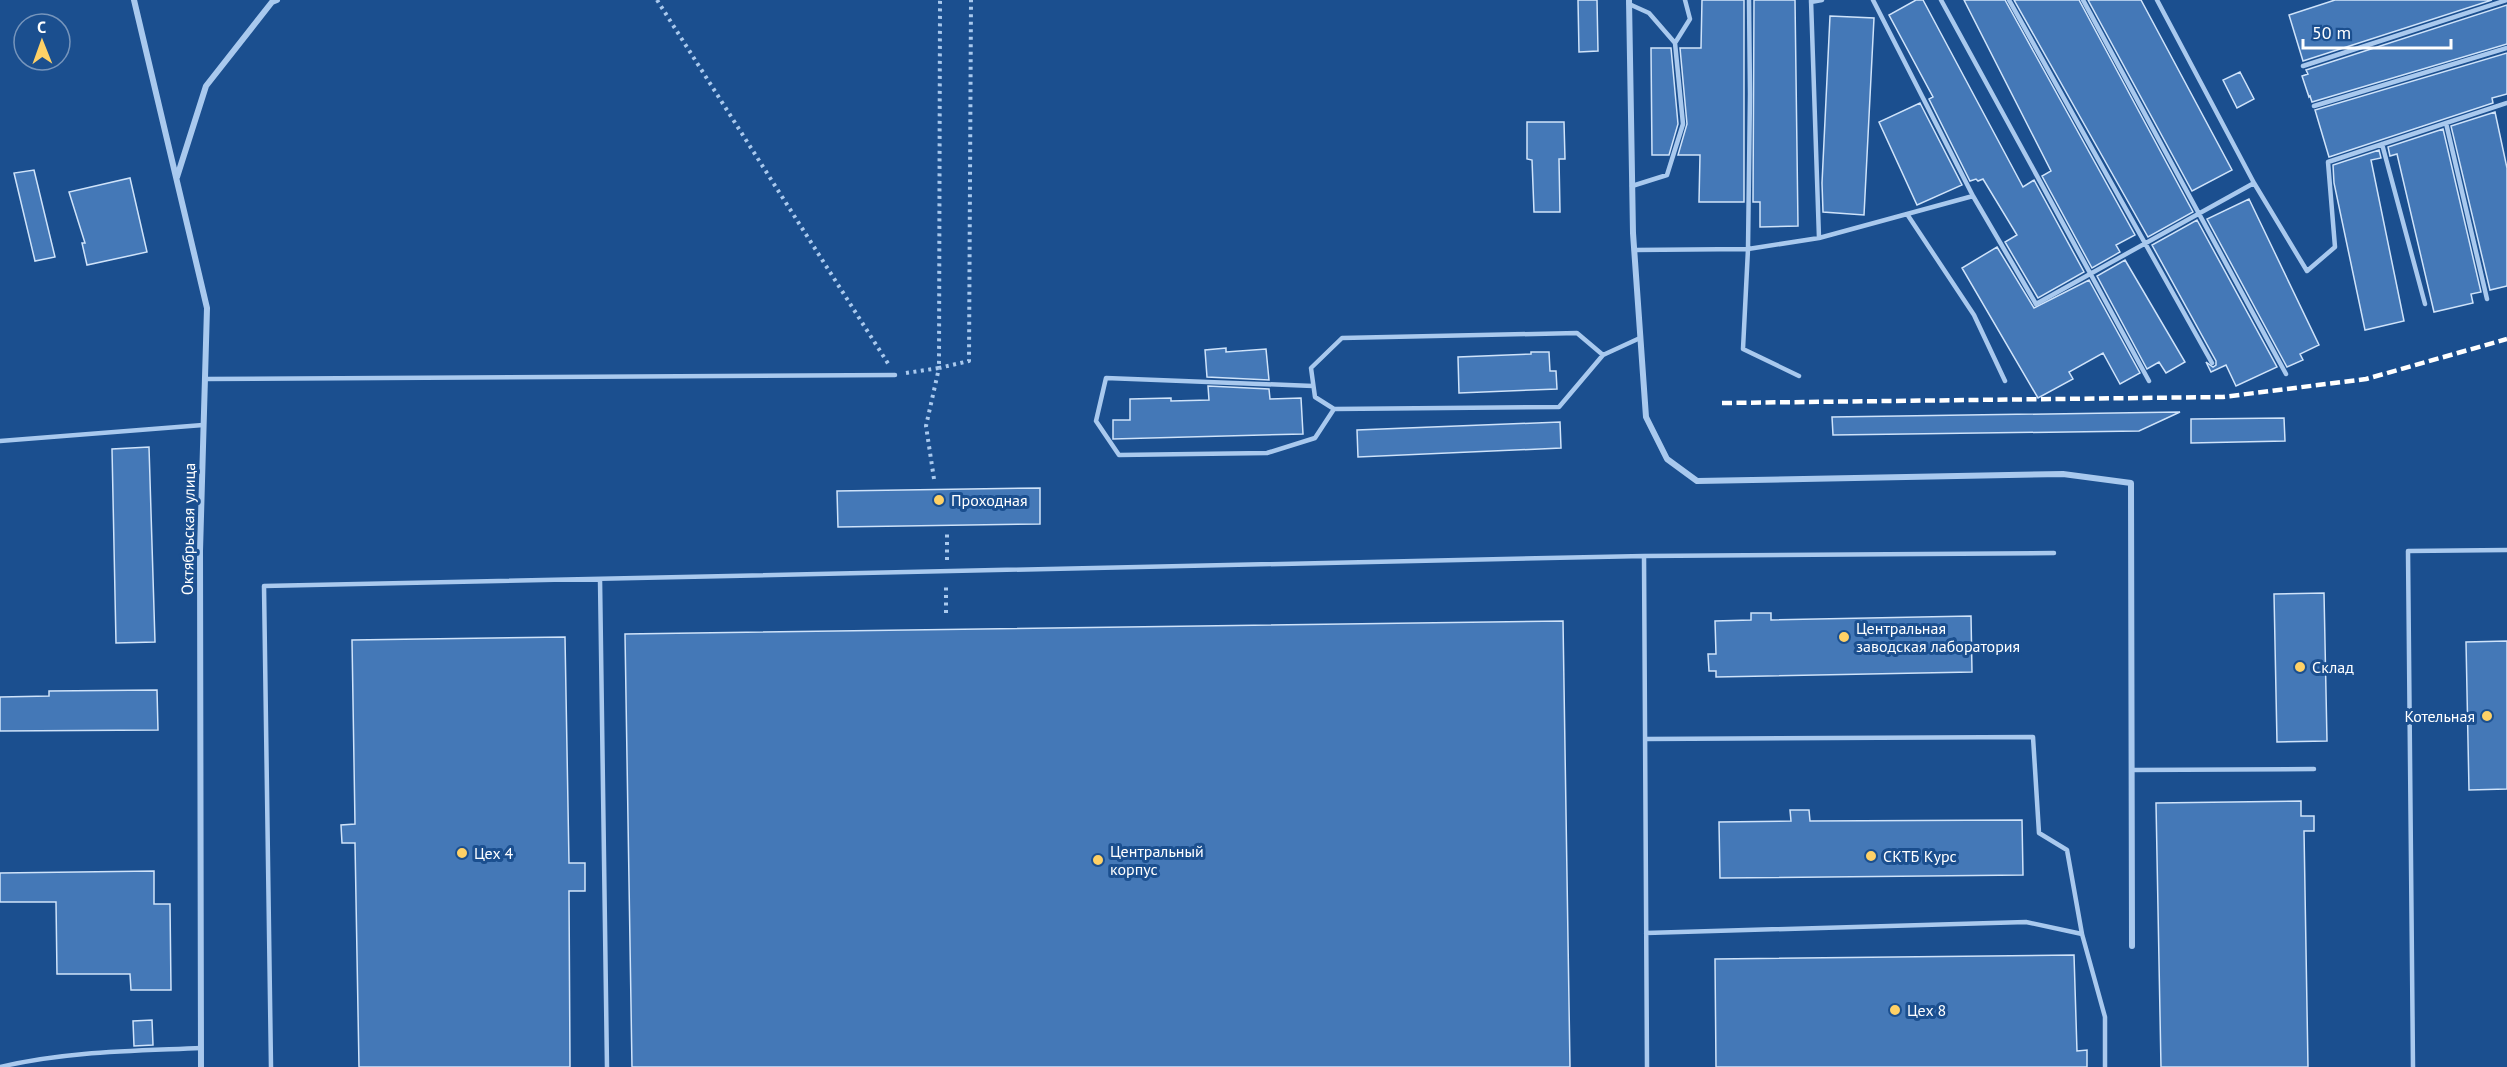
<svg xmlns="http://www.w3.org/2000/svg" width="2507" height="1067" viewBox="0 0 2507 1067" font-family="'PT Sans',sans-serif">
	<rect width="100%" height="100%" fill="#1b4f8f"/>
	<path fill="#4478b7" stroke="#cfe3fa" stroke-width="1.5" d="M1578 0H1597L1598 51 1579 52Z
		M1702 0H1744V202H1699L1700 155H1678L1687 124 1680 48H1701Z
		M1754 0H1795L1798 226 1760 227V202H1753Z
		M1916 0H1923L2023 187 2034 180 2084 272 2038 298 2005 242 2017 235 1983 179 1978 181 1976 179 1970 181 1929 99 1933 97 1889 15Z
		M1964 0H2005L2135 235 2116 245 2120 252 2092 268 2042 176 2051 171Z
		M2014 0H2079L2193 212 2148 237Z
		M2088 0H2141L2232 170 2192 191Z
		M2335 0H2492L2303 61 2289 15Z
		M2507 5V44L2312 102 2310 96 2309 97 2302 76 2308 74 2306 70Z
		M1830 16 1874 18 1864 215 1823 212 1822 183Z
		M1651 48H1671L1678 124 1669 155H1652Z
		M2507 53V94L2492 98 2493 103 2329 157 2315 110Z
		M2240 72 2254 99 2237 108 2223 80Z
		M1920 103 1962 185 1917 205 1879 122Z
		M2495 112 2507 168V286L2490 290 2451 126Z
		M1527 122H1564L1565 159H1559L1560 212H1534L1532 160 1527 159Z
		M2443 129 2481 292 2471 294 2473 303 2434 312 2397 154 2390 156 2388 147Z
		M2379 150 2381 158 2371 160 2404 321 2365 330 2334 183 2333 165Z
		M34 170 55 257 35 261 14 173Z
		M130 178 147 252 87 265 82 243H85L69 192Z
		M2249 199 2319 345 2300 354 2303 360 2287 367 2207 219Z
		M2197 220 2277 367 2236 386 2226 365 2211 372 2206 362 2213 367 2216 365V361L2152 245Z
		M1997 247 2034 308 2089 280 2140 373 2120 384 2103 353 2069 372 2073 379 2038 398 1962 268Z
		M2125 260 2185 362 2166 373 2159 362 2147 369 2097 276Z
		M1226 348V352L1266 349 1269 380 1207 377 1205 350Z
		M1531 352H1549L1550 371H1556L1557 389 1459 393 1458 357 1531 354Z
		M1208 386 1269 389 1270 399 1301 398 1303 434 1113 439V420H1130V399L1171 398V401L1209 400Z
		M2180 412 2139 431 1833 435 1832 417Z
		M2284 418 2285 441 2191 443V419Z
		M1560 422 1561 448 1358 457 1357 430Z
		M149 447 155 642 116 643 112 449Z
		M1040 488V524L838 527 837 491Z
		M2324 593 2327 741 2277 742 2274 594Z
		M1751 613H1771V620L1971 616 1972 672 1716 677V671H1709L1708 654H1716L1715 621 1751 620Z
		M1563 621 1570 1067H632L625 634Z
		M565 637 569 863H585V891H569L570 1067H359L355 843H342L341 825 355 824 352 640Z
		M2507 641V789L2469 790 2466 642Z
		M157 690 158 730 0 731V697L49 696V691Z
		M2301 801V816H2314V831H2304L2308 1067H2161L2156 803Z
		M1790 810H1809L1810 821 2022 820 2023 875 1720 878 1719 822 1791 821Z
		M154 871V904H170L171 990H131L130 974H57L56 902H0V873Z
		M2074 955 2077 1051 2087 1050V1067H1716L1715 959Z
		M152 1020 153 1045 134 1046 133 1021Z"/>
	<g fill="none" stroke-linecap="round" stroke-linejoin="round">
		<path stroke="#a9c9ee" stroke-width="4" stroke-dasharray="3 4.5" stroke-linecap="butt" d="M657 0 889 365
			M906 373 939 368 940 0
			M934 479 926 426 939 368 969 361 971 0
			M947 560V534
			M946 613V583"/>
		<path stroke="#a9c9ee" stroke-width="4.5" d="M1941 0 2149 381
			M2009 0 2212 363
			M2083 0 2286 374
			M1811 2 1822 0
			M1629 4 1649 13 1675 43 1683 124 1667 175 1632 186
			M1675 43 1690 19 1685 0
			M2303 66 2507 0
			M2314 106 2507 48
			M2446 123 2487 299
			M2382 144 2425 304
			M2254 183 2307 271 2335 247 2328 162 2507 103
			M1973 196 2036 304 2254 183 2157 0
			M1907 214 1974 315 2005 381
			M1819 238 1973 196 1873 0
			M1634 250 1748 249 1750 94 1749 0
			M1799 376 1743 349 1748 249 1819 238 1811 0
			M205 379 895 375
			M1313 386 1106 378 1096 421 1119 455 1267 453 1315 438 1334 409 1559 407 1603 355 1640 338
			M1334 409 1315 397 1311 368 1342 338 1577 333 1603 355
			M0 441 203 425
			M1644 556 2054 553
			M600 579 607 1067
			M1646 739 2033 737 2039 833 2067 850 2082 934
			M2132 770 2314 769
			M1646 933 2026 922 2082 934 2105 1017V1067
			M0 1067C66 1051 134 1051 201 1048
			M271 1067 264 586 1644 556 1647 1067
			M2413 1067 2408 551 2507 550"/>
		<path stroke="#a9c9ee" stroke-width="6" d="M134 0 207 308 200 551 201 1067
			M1629 0 1633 233 1646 417 1667 459 1697 481 2063 474 2131 483 2132 946
			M177 177 206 86 272 2 277 0"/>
		<path stroke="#fff" stroke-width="4.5" stroke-dasharray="10 4.5" stroke-linecap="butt" d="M1722 403 2223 397 2366 379 2507 339"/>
	</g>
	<g fill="#ffd166" stroke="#1b4f8f" stroke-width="2">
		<circle cx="939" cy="500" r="6"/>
		<circle cx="1844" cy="637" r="6"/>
		<circle cx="2300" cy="667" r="6"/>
		<circle cx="2487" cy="716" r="6"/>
		<circle cx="462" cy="853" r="6"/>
		<circle cx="1871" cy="856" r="6"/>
		<circle cx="1098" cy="860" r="6"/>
		<circle cx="1895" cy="1010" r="6"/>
	</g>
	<g text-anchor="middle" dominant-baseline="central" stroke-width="6" stroke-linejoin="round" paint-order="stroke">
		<g font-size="16" fill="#fff" stroke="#1b4f8f" text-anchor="start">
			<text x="951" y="500">Проходная</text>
			<text x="1856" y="628">Центральная<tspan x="1856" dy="18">заводская лаборатория</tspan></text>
			<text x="2312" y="667">Склад</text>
			<text x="2475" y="716" text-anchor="end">Котельная</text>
			<text x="1110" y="851">Центральный<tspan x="1110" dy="18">корпус</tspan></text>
			<text x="474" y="853">Цех 4</text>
			<text x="1883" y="856">СКТБ Курс</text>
			<text x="1907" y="1010">Цех 8</text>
		</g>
		<g font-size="16" fill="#fff" stroke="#1b4f8f">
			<text transform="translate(188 529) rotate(-89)">Октябрьская улица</text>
		</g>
	</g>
	<g transform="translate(42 42) rotate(359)"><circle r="28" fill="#1b4f8f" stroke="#7695bc" stroke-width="1.5"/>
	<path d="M0-4.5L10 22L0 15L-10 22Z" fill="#ffd166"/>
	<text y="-9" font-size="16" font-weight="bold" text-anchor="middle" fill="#ffffff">С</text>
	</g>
	<path d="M2303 39v9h148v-9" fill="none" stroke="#ffffff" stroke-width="3"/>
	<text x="2312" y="39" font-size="18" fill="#ffffff" stroke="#1b4f8f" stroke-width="4.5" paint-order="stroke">50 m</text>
</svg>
